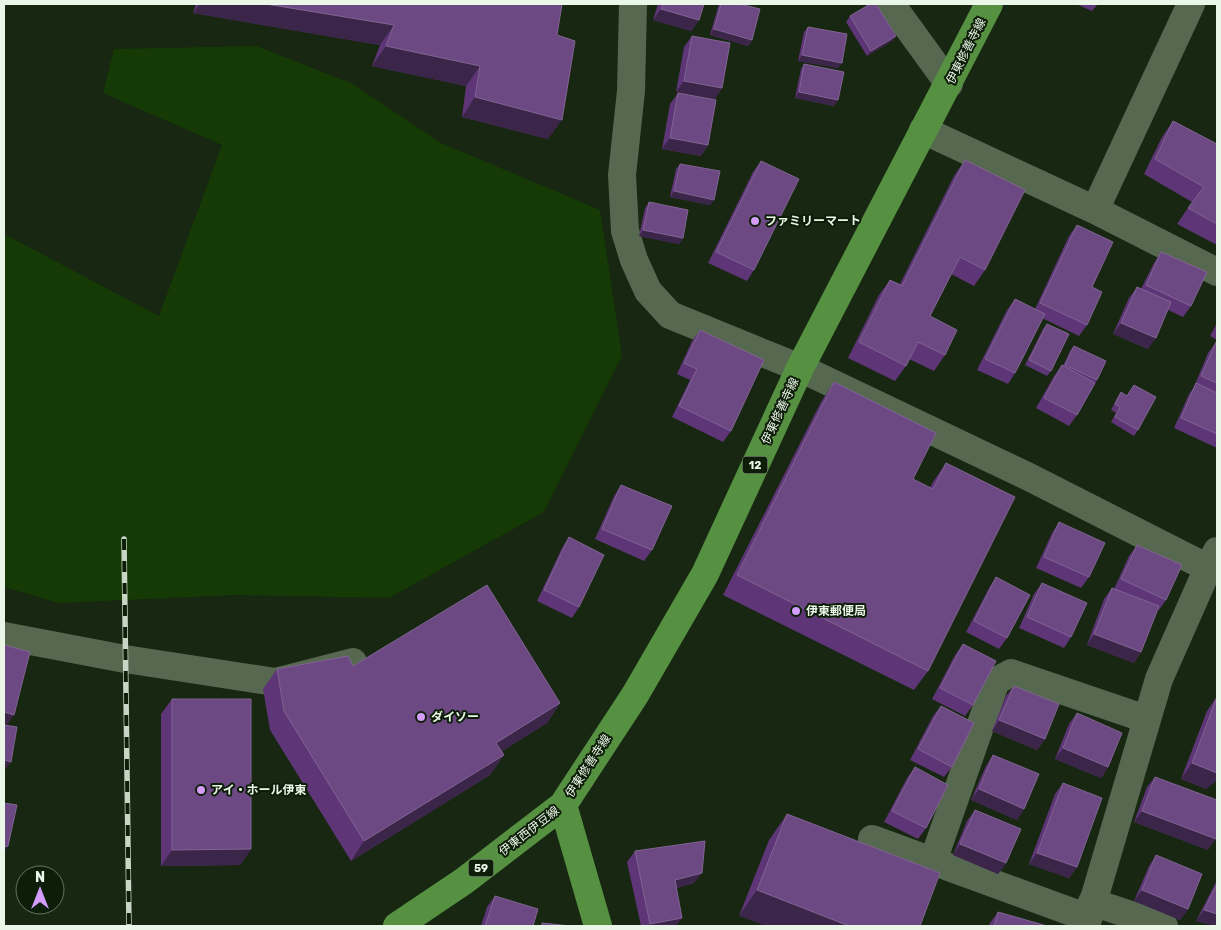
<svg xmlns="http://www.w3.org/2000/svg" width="1221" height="930" viewBox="0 0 1221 930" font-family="Rubik,'Noto Sans JP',sans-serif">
	<rect width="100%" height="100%" fill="#172711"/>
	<path fill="#153a06" d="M256 46 351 83 441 143 600 210 622 356 544 512 389 598 235 595 58 603 4 587V234L159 316 222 145 103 93 114 49Z"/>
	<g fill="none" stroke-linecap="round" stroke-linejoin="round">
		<path stroke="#566950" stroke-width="28" d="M633 4 631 91 622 175 625 231 634 260 648 291 670 315 800 368 1029 477 1208 568
			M891 4 949 84
			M923 130 1095 210 1217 272
			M1095 210 1191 4
			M4 636 125 659 275 682 353 662
			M872 839 1088 918
			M933 861 996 681 1011 673 1146 719
			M1092 902 1164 926"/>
		<path stroke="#566950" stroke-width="28" d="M1086 926 1159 679 1208 568 1217 551"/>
		<path stroke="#569141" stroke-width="28" d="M397 926 464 881 563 805
			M598 926 563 805 635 695 705 574 800 368 989 4"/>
		<g stroke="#c9d5c5" stroke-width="5.5">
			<path id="rail" d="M124 539 129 926"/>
		</g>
		<use href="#rail" stroke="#0d1e08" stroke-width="4" stroke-dasharray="11" stroke-linecap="butt"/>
	</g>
	<path fill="#5e3576" d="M196 4H562L557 35 548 139 462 117 466 86 372 66 380 45 193 13Z
		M658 4H704L699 20 691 31 653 20Z
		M719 4H740L752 40 748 46 710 35Z
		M1076 4H1098L1092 11Z
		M850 16 896 36 892 41 867 56 846 22Z
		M808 27 838 68 798 61 804 32Z
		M692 36 722 88 715 99 676 92 684 47Z
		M804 64 834 106 795 98 801 69Z
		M678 93 708 145 701 156 662 149 670 104Z
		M1173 121 1217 144V245L1177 224 1192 202 1144 174 1162 137Z
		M965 160 985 270 974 286 951 274 930 316 945 355 934 371 909 359 906 366 895 381 848 358 879 295 890 280 900 284 954 176Z
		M761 161 754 270 747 281 708 263 753 172Z
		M680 164 710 205 670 197 676 169Z
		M649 202 683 238 679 244 639 236 645 208Z
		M1077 225 1092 287 1087 325 1079 336 1042 318 1015 373 1008 384 977 370 1007 310 1015 299 1035 309 1069 236Z
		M1161 252 1191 306 1183 317 1168 310 1148 349 1113 334 1129 298 1137 287 1141 289 1154 263Z
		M1217 323V340L1210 336Z
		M1047 324 1051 371 1047 376 1025 365 1043 329Z
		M700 330 731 431 723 442 672 417 690 380 677 374 692 341Z
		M1216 342 1217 343V448L1174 428 1189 394 1194 387 1208 353Z
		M1074 346 1097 380 1077 415 1069 426 1036 408 1054 376 1062 365 1063 366 1070 351Z
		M834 382 913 479 930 488 933 482 946 463 928 671 914 690 723 595 821 402Z
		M1134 385 1138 430 1134 436 1111 422 1116 413 1111 410 1117 398 1121 392 1127 396Z
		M621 485 652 550 644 561 595 539 614 496Z
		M1059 522 1089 577 1081 588 1036 568 1052 533Z
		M569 537 579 607 572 618 537 601 562 548Z
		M1137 545 1166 600 1159 610H1158L1141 652 1134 663 1087 645 1104 599 1112 588 1114 589 1129 556Z
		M996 577 1007 638 999 649 966 632 989 588Z
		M1042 583 1071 637 1064 648 1019 628 1034 594Z
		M963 644 973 705 965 716 932 699 955 655Z
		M353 666 560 703 547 723 502 751 504 755 490 775 351 861 270 730 263 689 277 669Z
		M1014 686 1045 739 1037 750 992 731 1006 696Z
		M1217 696V780L1206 789 1181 779 1207 711Z
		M172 699 251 849 240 865 161 866V714Z
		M941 706 952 767 944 777 910 760 933 716Z
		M1077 713 1108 767 1101 778 1055 759 1069 724Z
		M993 755 1024 809 1017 820 971 800 986 766Z
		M915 767 926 828 918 839 884 822 907 778Z
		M1155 777 1208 850 1134 822 1147 787Z
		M1063 783 1077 867 1069 878 1029 864 1055 794Z
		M975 810 1006 863 998 874 953 855 967 821Z
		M787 814 940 873 739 916 769 840Z
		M635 851 694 883 677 888 676 926H641L627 862Z
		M1156 855 1188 909 1180 920 1134 901 1149 866Z
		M1217 880V926L1196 921Z
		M495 896 533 926H481L487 907Z
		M998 912 1047 926H989L990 923Z"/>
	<path fill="#3b2649" d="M200 4H266L394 25 380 45 193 13Z
		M661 9 699 20 691 31 653 20Z
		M714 29 752 40 748 46 710 35Z
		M896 36 892 41 867 56 871 51Z
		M386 46 480 66 466 86 372 66Z
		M802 55 842 63 838 68 798 61Z
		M684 81 722 88 715 99 676 92Z
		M799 92 838 100 834 106 795 98Z
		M475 97 562 120 548 139 462 117Z
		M670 138 708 145 701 156 662 149Z
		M674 191 714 200 710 205 670 197Z
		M643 230 683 238 679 244 639 236Z
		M1121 323 1156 338 1148 349 1113 334Z
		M1094 634 1141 652 1134 663 1087 645Z
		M560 703 547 723 483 763 496 743Z
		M4 712 14 715 6 726 4 725Z
		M999 720 1045 739 1037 750 992 731Z
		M1063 748 1108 767 1101 778 1055 759Z
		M504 755 490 775 351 861 364 841Z
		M4 760 11 762 4 771Z
		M1192 763 1217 772V780L1206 789 1181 779Z
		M979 789 1024 809 1017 820 971 800Z
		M1142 811 1216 839 1208 850 1134 822Z
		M960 844 1006 863 998 874 953 855Z
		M8 846 4 852V847Z
		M251 849 240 865 161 866 172 850Z
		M1037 853 1077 867 1069 878 1029 864Z
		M702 873 694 883 668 891 675 880Z
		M757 890 849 926H766L739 916Z
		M1142 890 1188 909 1180 920 1134 901Z
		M1204 910 1217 914V926L1196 921Z
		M682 918 676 926H648L650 924Z"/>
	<path fill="#6d4983" stroke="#806492" d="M266 4H562L557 35 575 41 562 120 475 97 480 66 386 46 394 25Z
		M663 4H704L699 20 661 9Z
		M721 4H740L760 9 752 40 714 29Z
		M870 4H876L896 36 871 51 850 16Z
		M808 27 847 34 842 63 802 55Z
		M692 36 730 43 722 88 684 81Z
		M804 64 844 72 838 100 799 92Z
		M678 93 716 100 708 145 670 138Z
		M1173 121 1217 144V224L1188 208 1204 187 1155 159Z
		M965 160 1025 190 985 270 960 257 930 316 957 330 945 355 918 342 906 366 859 342 890 280 902 286Z
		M761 161 799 179 754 270 716 252Z
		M680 164 720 171 714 200 674 191Z
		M649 202 688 210 683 238 643 230Z
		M1077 225 1113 242 1092 287 1102 292 1087 325 1040 303Z
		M1161 252 1207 272 1191 306 1146 285Z
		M1137 287 1171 302 1156 338 1121 323Z
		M1015 299 1045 314 1015 373 985 359Z
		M1047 324 1069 334 1051 371 1029 360Z
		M700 330 764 360 731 431 679 406 697 369 684 363Z
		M1216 342 1217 343V383L1201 376Z
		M1074 346 1106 361 1097 380 1065 365Z
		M1062 365 1095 383 1077 415 1044 398Z
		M834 382 936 433 913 479 933 489 946 463 1015 497 928 671 737 575Z
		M1196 383 1217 393V434L1181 418Z
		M1134 385 1156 397 1138 430 1115 417 1120 407 1115 404 1121 392 1127 396Z
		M621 485 672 506 652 550 602 529Z
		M1059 522 1105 543 1089 577 1044 557Z
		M569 537 604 555 579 607 544 590Z
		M1137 545 1182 565 1166 600 1121 579Z
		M996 577 1030 595 1007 638 974 621Z
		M1042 583 1087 603 1071 637 1027 617Z
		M487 585 560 703 496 743 504 755 364 841 284 711 277 669 348 656 353 666Z
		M1112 588 1159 606 1141 652 1094 634Z
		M963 644 996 661 973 705 940 688Z
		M4 645 30 652 14 715 4 712Z
		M1014 686 1059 704 1045 739 999 720Z
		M1217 697V773L1192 763Z
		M172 699H251V849L172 850Z
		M941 706 974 723 952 767 918 749Z
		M1077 713 1122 733 1108 767 1063 748Z
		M4 725 17 727 11 762 4 760Z
		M993 755 1039 774 1024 809 979 789Z
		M915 767 948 785 926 828 892 811Z
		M1155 777 1217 800V835L1216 839 1142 811Z
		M1063 783 1102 798 1077 867 1037 853Z
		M4 803 17 805 8 846 4 847Z
		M975 810 1021 829 1006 863 960 844Z
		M787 814 940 873 920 926H849L757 890Z
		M705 841 702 873 675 880 682 918 650 924 635 851Z
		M1156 855 1202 874 1188 909 1142 890Z
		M1217 884V914L1204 910Z
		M495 896 538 909 533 926H485Z
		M998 912 1047 926H994Z
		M542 923 571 926H542Z"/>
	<g fill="#d49cfb" stroke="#0d1e08" stroke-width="2">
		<circle cx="755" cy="221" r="5"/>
		<circle cx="796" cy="611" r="5"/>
		<circle cx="421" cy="717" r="5"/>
		<circle cx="201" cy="790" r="5"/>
	</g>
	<g text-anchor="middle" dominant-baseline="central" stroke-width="4" stroke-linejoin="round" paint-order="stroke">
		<g fill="#0d1e08" stroke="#a8b5a4" stroke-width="1">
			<rect x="742.5" y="456.5" width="25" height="17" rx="4"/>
			<rect x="468.5" y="859.5" width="25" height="17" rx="4"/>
		</g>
		<g font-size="11" font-weight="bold" fill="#eaf6e7">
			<text x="755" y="465">12</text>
			<text x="481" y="868">59</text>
		</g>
		<g font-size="12" fill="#eaf6e7" stroke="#0d1e08">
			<text transform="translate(966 51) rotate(-63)">伊東修善寺線</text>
			<text transform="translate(780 411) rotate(-65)">伊東修善寺線</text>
			<text transform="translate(588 766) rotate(-57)">伊東修善寺線</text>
			<text transform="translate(529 831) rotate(-38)">伊東西伊豆線</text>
		</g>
		<g font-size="12" font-weight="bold" fill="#eaf6e7" stroke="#0d1e08" text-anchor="start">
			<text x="765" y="221">ファミリーマート</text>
			<text x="806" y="611">伊東郵便局</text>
			<text x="431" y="717">ダイソー</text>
			<text x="211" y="790">アイ・ホール伊東</text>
		</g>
	</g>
	<rect width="1221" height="930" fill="none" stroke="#eaf6e7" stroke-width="10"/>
	<g transform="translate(40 890)"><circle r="24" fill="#0d1e08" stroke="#657461"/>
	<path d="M0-4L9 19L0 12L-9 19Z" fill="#d49cfb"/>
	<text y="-8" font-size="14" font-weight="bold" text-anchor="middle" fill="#eaf6e7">N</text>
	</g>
</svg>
